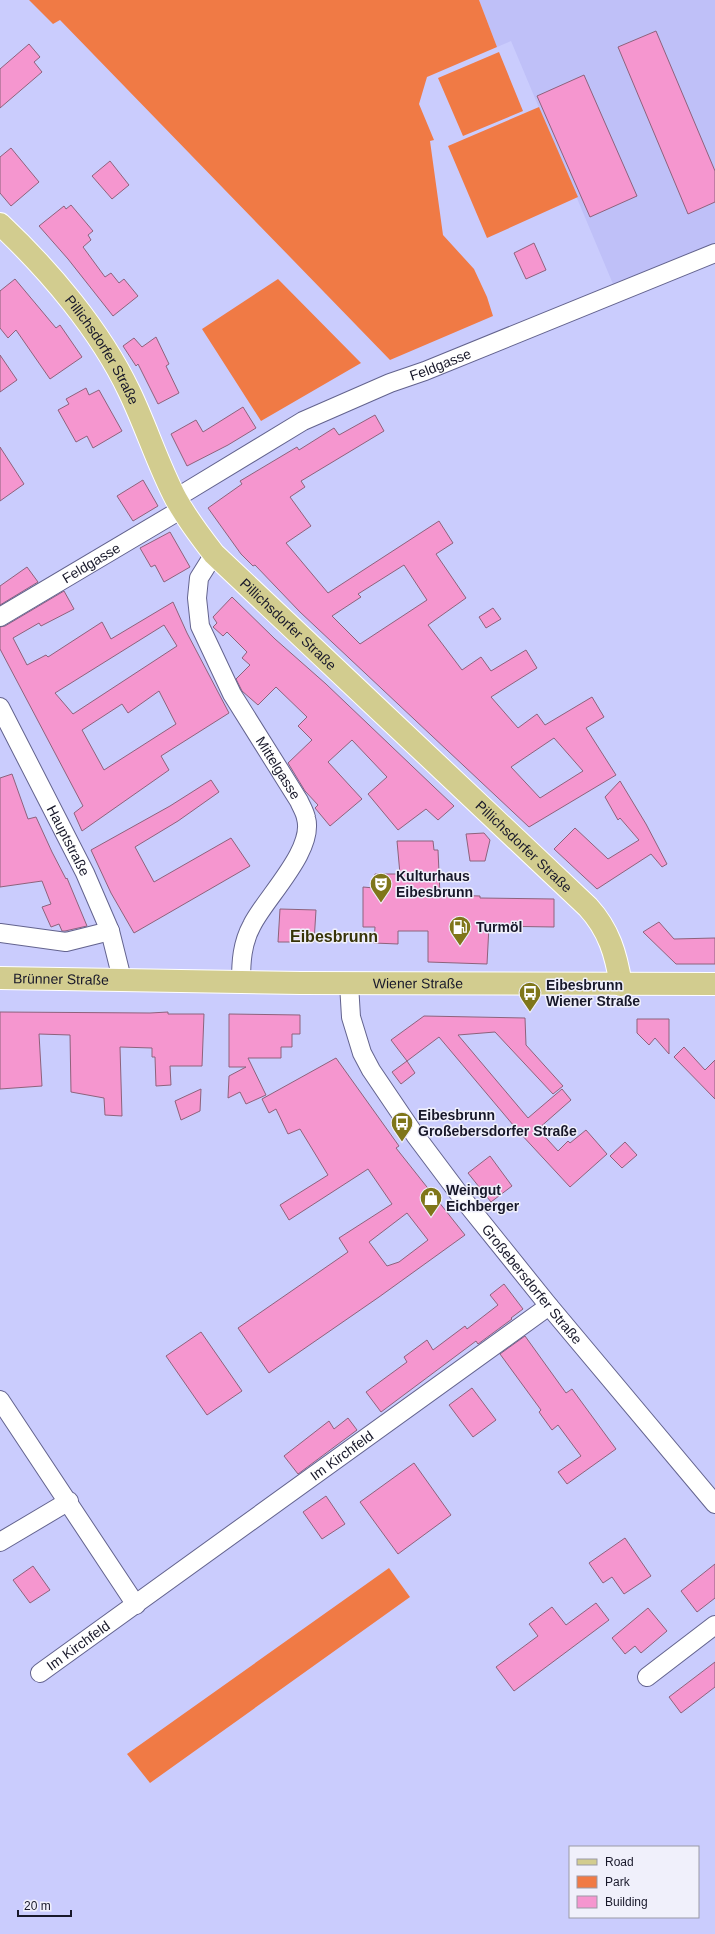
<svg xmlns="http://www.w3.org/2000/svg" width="715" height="1934" viewBox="0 0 715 1934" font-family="Arial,sans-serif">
	<rect width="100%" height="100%" fill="#caccfd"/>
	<path fill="#bfc0f8" d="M479 0H715V243L613 284 511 41 497 47Z"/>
	<path fill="#f07a45" d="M29 0H479L497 47 427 77 419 104 434 140 430 141 443 235 474 269 487 297 493 316 390 360 60 20 53 24Z
		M499 52 523 111 463 136 438 78Z
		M539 107 578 197 487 238 448 146Z
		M278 279 361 363 261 421 202 329Z
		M389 1568 410 1597 150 1783 127 1754Z"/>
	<path fill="#f596cf" stroke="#8e627c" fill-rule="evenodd" d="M656 31 715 171V202L688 214 618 47Z
		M29 44 40 57 34 62 42 72 0 108V69Z
		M584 75 637 196 590 217 537 96Z
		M11 148 39 182 11 206 0 193V157Z
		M110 161 129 185 112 199 92 176Z
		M71 205 93 231 88 235 91 240 83 247 105 277 111 273 119 283 124 279 138 296 113 316 68 259 39 226 64 206 66 209Z
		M534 243 546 270 526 279 514 253Z
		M15 279 56 328 60 325 82 357 50 379 16 330 8 338 0 328V291Z
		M156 337 169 364 166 366 179 393 158 404 138 364 136 366 123 346 134 338 142 347Z
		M0 355 17 380 0 392Z
		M86 388 89 395 99 390 122 431 93 448 87 436 76 442 58 410 69 404 66 399Z
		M243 407 256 428 228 445 187 466 171 434 196 420 203 432Z
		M375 415 384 431 301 481 305 487 290 497 311 526 286 543 328 593 439 521 453 543 436 554 466 598 428 625 462 670 481 657 491 671 526 650 537 668 491 697 518 728 537 714 545 725 592 697 604 717 586 728 616 775 529 827 300 612 255 565 253 566 241 554 208 508 242 484 240 481 297 447 299 450 334 428 339 435ZM404 565 427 600 360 644 332 616 361 597 358 594ZM554 738 583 771 540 798 511 767Z
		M0 447 24 484 0 501Z
		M143 480 158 506 133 521 117 496Z
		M170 532 190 567 164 582 155 565 151 567 140 548Z
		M27 567 38 582 0 605V586Z
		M64 591 74 609 41 626 39 623 13 638 27 665 46 655 48 657 102 622 111 639 173 602 187 633 229 713 161 756 169 770 82 831 74 813 83 806 0 649V627L5 626ZM164 625 177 646 73 714 55 693ZM159 691 176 724 104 770 82 730 122 704 128 713Z
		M232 597 275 639 326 684 454 806 438 820 426 809 398 830 368 794 387 777 352 740 328 762 362 799 330 826 315 808 318 805 305 791 288 763 312 740 298 726 307 717 276 687 258 705 242 691 236 679 250 665 242 658 247 652 227 632 223 636 213 627 217 623 213 617Z
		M493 608 501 619 486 628 479 617Z
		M12 774 28 819 36 817 52 852 66 879 67 878 87 926 65 931H62L59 924 51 927 42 907 51 904 42 881 0 887V778Z
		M211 780 219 792 178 821 135 847 154 882 231 838 250 866 134 933 111 893 91 850 170 806Z
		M620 781 646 824 667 864 662 867 651 854 597 889 554 849 575 828 608 859 639 840 620 818 618 820 605 797Z
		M484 833 490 840 485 861H470L466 834Z
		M397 841H433L434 850H438L440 895 480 896V898L554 899V927L489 926 487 964 428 962V931H398V944L374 943 375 927H363V887L374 888 375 874H400Z
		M280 909 316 910 314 942H278Z
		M659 922 674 939 715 938V964H676L643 932Z
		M0 1012 150 1013 168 1012V1014H204L202 1066H170L171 1085 156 1086 155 1057H152V1048L120 1047 122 1116 105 1115 104 1098 71 1092 70 1035 39 1034 42 1086 0 1089Z
		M229 1014 300 1015V1034H292V1047H281V1058H248L266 1095 246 1104 240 1092 228 1098 229 1076 246 1067H229Z
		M424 1016 525 1018 526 1045 563 1086 553 1094 495 1032 458 1035 528 1118 562 1089 571 1100 538 1129 558 1151 568 1141 570 1143 586 1130 607 1154 570 1187 519 1132 439 1037 407 1061 391 1040Z
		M637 1019H669V1054L655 1038 649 1045 637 1033Z
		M684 1047 705 1070 715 1060V1099L674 1057Z
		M336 1058 399 1146 396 1148 465 1235 379 1297 269 1373 238 1328 348 1252 339 1238 392 1204 368 1169 289 1220 280 1205 328 1175 300 1129 288 1134 276 1109 269 1113 262 1099ZM407 1213 428 1240 399 1262 387 1266 369 1242Z
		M407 1061 415 1073 401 1084 392 1072Z
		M201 1089 200 1111 181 1120 175 1101Z
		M625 1142 637 1155 622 1168 610 1156Z
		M490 1156 512 1186 491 1202 468 1173Z
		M504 1284 523 1309 511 1318 512 1319 478 1344 476 1341 381 1412 366 1392 407 1362 404 1357 427 1340 433 1350 465 1326 467 1329 498 1305 490 1295Z
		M201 1332 242 1391 207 1415 166 1356Z
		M525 1336 566 1393 572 1389 616 1449 567 1484 558 1472 581 1456 558 1425 552 1430 539 1412 541 1410 500 1354Z
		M472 1388 496 1420 473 1437 449 1405Z
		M348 1418 357 1430 298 1474 284 1456 329 1421 334 1429Z
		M414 1463 451 1515 398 1554 360 1502Z
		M326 1496 345 1524 322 1539 303 1512Z
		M625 1538 651 1576 624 1594 612 1577 603 1583 589 1563Z
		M715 1564V1598L697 1612 681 1591Z
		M33 1566 50 1590 30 1603 13 1580Z
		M596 1603 609 1620 514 1691 496 1667 538 1636 529 1624 552 1607 566 1625Z
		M648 1608 667 1631 641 1653 635 1646 625 1654 612 1638Z
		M715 1662V1687L681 1713 669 1697Z"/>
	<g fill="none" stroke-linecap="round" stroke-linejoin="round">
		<g stroke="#63638e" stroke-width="20">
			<g id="minor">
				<path id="s1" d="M176 498 303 421 390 383 425 371 715 253"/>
				<path id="s2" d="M214 554 199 578 197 598 200 626 232 694 299 801C301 806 305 812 306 818 315 850 266 897 252 925 242 943 241 962 241 982"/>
				<path id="s3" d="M0 617 182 509"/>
				<path id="s4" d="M0 707 85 873 110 931 122 979"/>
				<path d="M0 933 66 942 110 931"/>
				<path id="s5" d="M349 984 351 1017 362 1053 371 1070 415 1135 463 1199 549 1306 715 1504"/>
				<path d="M0 1400 136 1605"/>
				<path d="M0 1542 69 1501"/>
				<path id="s6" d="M40 1673 549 1306"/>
				<path d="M647 1677 715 1625"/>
			</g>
		</g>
		<g stroke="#fff" stroke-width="24">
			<g id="major">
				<path id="s7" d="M0 224C49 270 100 330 129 391 146 426 158 465 176 499 187 519 200 536 214 554L588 907C609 930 616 954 621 985"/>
				<path id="s8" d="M0 978 301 983 715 984"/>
			</g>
		</g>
		<use href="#minor" stroke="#fff" stroke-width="18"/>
		<use href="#major" stroke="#d2cc8f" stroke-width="22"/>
	</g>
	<defs>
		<g id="theatre-pin" transform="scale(1.15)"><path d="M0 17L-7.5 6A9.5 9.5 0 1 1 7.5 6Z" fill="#7f761a" stroke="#f0f0fb"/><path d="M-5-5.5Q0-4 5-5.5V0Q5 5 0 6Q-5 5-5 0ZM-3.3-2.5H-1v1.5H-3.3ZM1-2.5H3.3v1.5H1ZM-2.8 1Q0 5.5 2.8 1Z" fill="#fff"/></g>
		<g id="fuel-pin" transform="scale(1.15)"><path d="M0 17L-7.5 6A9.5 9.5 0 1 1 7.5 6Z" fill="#7f761a" stroke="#f0f0fb"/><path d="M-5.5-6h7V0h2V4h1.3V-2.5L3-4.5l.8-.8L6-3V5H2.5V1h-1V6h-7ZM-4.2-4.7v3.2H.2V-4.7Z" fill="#fff"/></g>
		<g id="bus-pin" transform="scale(1.15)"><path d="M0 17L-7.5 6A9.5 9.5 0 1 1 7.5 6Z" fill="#7f761a" stroke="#f0f0fb"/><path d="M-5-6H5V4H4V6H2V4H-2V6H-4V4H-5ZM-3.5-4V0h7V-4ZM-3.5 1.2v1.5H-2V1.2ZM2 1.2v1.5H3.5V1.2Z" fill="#fff"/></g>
		<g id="shop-pin" transform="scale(1.15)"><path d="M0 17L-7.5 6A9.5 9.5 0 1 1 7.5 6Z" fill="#7f761a" stroke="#f0f0fb"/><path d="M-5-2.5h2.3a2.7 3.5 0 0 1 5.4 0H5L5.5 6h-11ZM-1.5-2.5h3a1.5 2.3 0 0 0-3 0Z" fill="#fff"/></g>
	</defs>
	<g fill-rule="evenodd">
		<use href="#theatre-pin" x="381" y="884"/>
		<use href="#fuel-pin" x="460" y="927"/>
		<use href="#bus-pin" x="530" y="993"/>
		<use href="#bus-pin" x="402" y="1123"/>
		<use href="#shop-pin" x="431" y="1198"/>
	</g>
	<g text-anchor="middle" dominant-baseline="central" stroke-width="3" stroke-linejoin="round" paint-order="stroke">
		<g font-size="14" fill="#18182a" stroke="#f0f0fb">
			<text stroke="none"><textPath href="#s7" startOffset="163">Pillichsdorfer Straße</textPath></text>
			<text stroke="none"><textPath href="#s1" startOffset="297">Feldgasse</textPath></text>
			<text stroke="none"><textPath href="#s3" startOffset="106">Feldgasse</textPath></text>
			<text stroke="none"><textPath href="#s7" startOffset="499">Pillichsdorfer Straße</textPath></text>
			<text stroke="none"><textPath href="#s2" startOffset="239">Mittelgasse</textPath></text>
			<text stroke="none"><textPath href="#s4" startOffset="150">Hauptstraße</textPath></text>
			<text stroke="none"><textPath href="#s7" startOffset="823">Pillichsdorfer Straße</textPath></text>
			<text stroke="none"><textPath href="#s8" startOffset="61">Brünner Straße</textPath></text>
			<text stroke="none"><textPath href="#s8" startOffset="418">Wiener Straße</textPath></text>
			<text stroke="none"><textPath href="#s5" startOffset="358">Großebersdorfer Straße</textPath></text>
			<text stroke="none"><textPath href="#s6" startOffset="372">Im Kirchfeld</textPath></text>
			<text stroke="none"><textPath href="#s6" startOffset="47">Im Kirchfeld</textPath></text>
		</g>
		<g font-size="14" font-weight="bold" fill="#18182a" stroke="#f0f0fb" text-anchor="start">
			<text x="396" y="876">Kulturhaus<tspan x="396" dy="16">Eibesbrunn</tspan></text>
			<text x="476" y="927">Turmöl</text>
			<text x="546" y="985">Eibesbrunn<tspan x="546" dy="16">Wiener Straße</tspan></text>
			<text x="418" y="1115">Eibesbrunn<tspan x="418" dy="16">Großebersdorfer Straße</tspan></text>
			<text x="446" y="1190">Weingut<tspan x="446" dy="16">Eichberger</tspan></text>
		</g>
		<g font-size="16" font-weight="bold" fill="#373307" stroke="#f0f0fb">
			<text x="334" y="936">Eibesbrunn</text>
		</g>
	</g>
	<rect x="569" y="1846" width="130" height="72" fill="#f0f0fb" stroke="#9a9aa7"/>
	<rect x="577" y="1859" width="20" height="6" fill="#d2cc8f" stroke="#9a9aa7"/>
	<text x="605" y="1866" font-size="12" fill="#18182a">Road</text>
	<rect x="577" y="1876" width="20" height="12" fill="#f07a45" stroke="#9a9aa7"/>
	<text x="605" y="1886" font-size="12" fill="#18182a">Park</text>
	<rect x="577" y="1896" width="20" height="12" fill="#f596cf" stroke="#9a9aa7"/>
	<text x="605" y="1906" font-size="12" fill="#18182a">Building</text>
	<path d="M18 1910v6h53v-6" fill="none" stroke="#18182a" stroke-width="2"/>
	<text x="24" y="1910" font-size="12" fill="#18182a" stroke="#f0f0fb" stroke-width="3" paint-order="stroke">20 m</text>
</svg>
